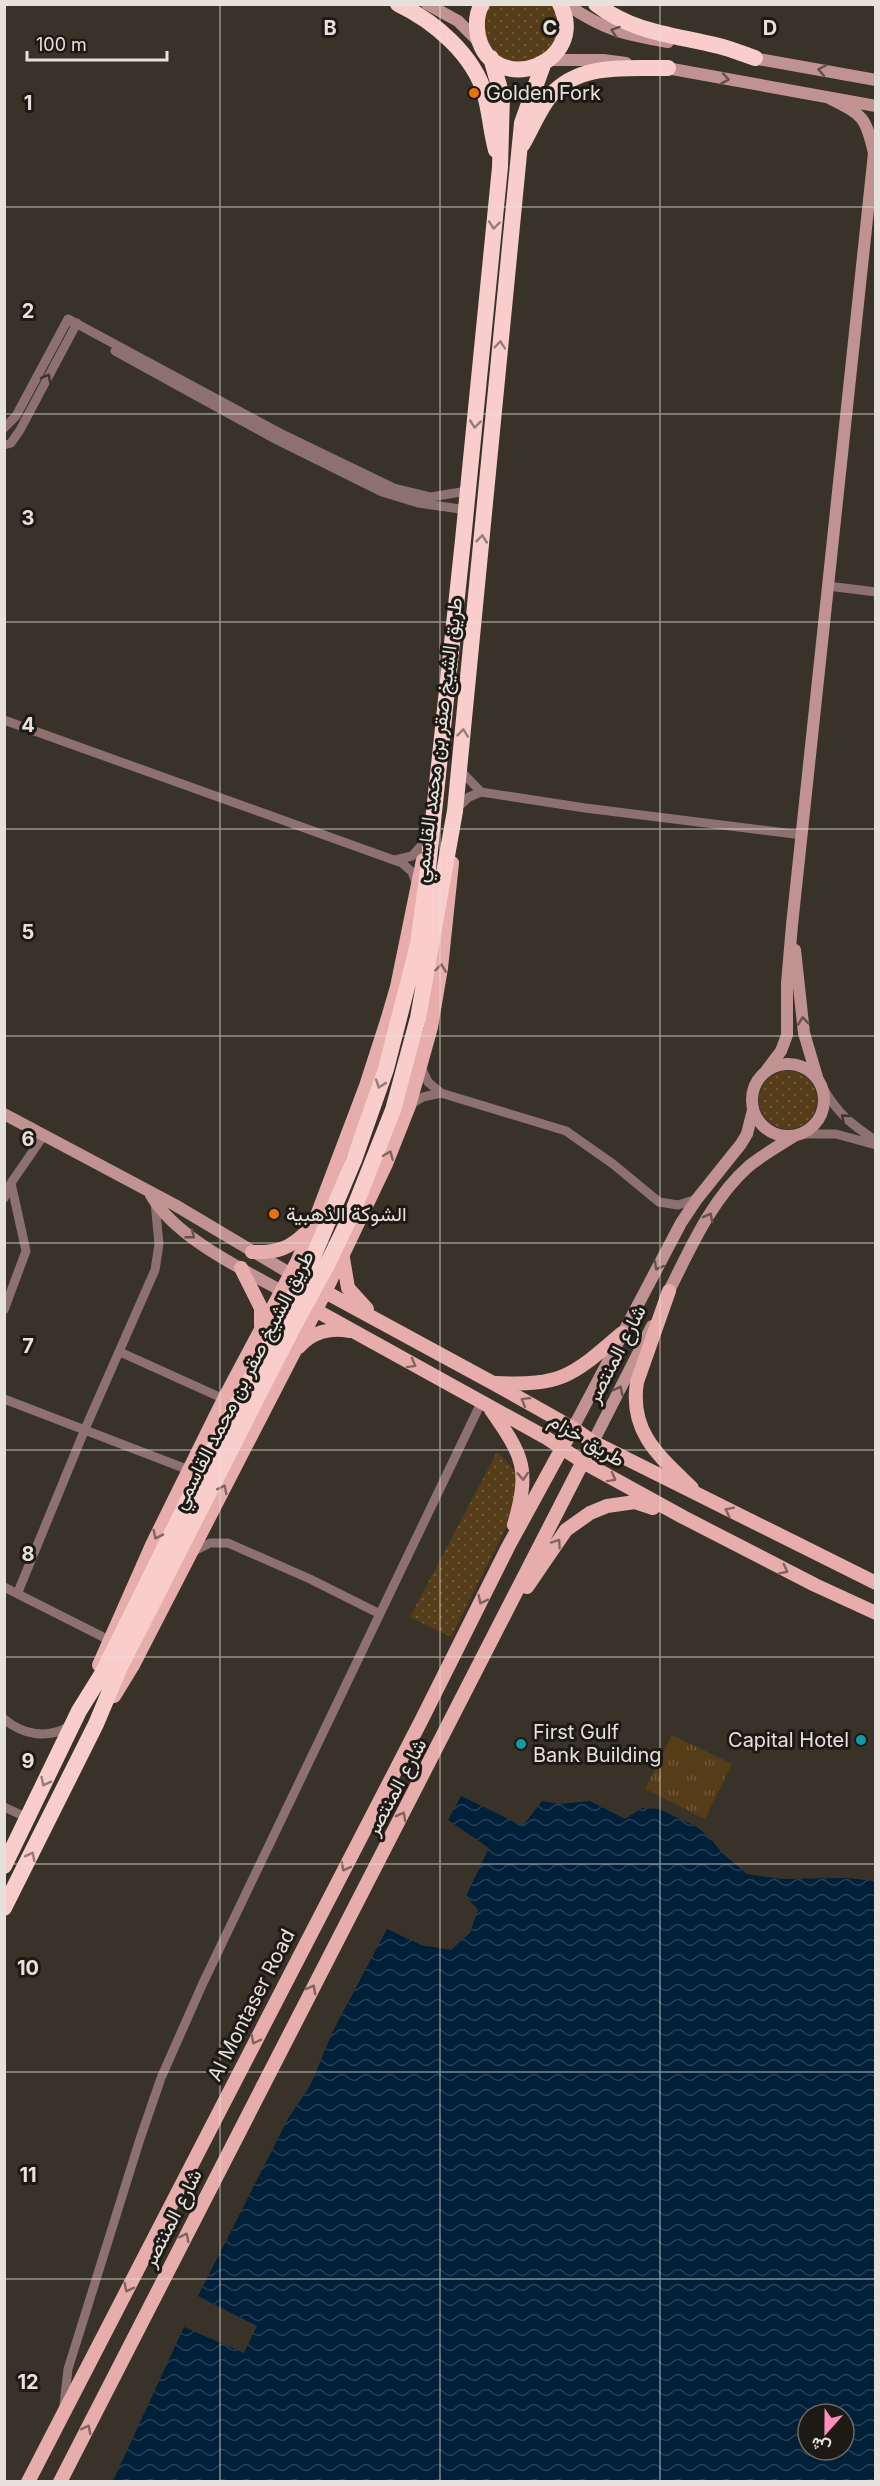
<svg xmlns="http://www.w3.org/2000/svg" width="880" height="2486" viewBox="0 0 880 2486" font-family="Inter,Vazirmatn,sans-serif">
	<defs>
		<pattern id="grass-dots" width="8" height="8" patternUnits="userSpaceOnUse" patternTransform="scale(1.5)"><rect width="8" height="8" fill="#563d19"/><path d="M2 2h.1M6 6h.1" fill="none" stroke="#6e593a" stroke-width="1.8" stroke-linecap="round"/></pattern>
		<pattern id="park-tufts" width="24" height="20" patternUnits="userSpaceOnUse" patternTransform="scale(1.5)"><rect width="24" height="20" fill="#563d19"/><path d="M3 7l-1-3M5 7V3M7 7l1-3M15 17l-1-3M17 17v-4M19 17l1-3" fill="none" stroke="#6e593a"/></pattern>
		<pattern id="water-waves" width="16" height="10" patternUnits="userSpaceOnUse" patternTransform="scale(1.5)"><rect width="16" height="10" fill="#001f39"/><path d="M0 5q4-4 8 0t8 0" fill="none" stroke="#253f55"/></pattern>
	</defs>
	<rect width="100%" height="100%" fill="#393228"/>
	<path fill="url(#grass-dots)" d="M490 5H552C555 10 559 16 559 22 562 64 503 79 487 40 482 27 482 16 490 5Z
		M759 1100a29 29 0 1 1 58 0a29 29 0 1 1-58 0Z
		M497 1452C519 1472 522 1481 515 1510L451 1637 410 1617Z"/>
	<path fill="url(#park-tufts)" d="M672 1735 732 1764 705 1819 645 1789Z"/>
	<path fill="url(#water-waves)" fill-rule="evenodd" d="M461 1796 523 1826 542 1801 559 1804 590 1801 625 1819 642 1808 659 1809 697 1827 711 1839 722 1853 747 1874 781 1879 846 1878 875 1881V2481H113L184 2327 244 2353 257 2326 198 2296 289 2117 310 2086 333 2031 387 1929 421 1945 451 1950 470 1933 478 1910 466 1896 489 1848 448 1820ZM808 2414H844V2450H808Z"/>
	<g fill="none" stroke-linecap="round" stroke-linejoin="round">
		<path stroke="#8d7070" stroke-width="9" d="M115 351 275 439 382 492 418 503 460 509
			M4 428 16 416 68 319 280 433 394 488 431 497 461 492
			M4 445 11 443 20 430 77 323
			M828 586 876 592
			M4 720 402 863 412 872 417 885
			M460 770 481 792 585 808 802 835
			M456 809 469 797 481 792
			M395 860 412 856 428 838
			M421 1067 428 1082 441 1093 566 1131 613 1164 659 1202 678 1205 697 1199
			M823 1088C839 1115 850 1123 876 1141
			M410 1105 423 1097 441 1093
			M802 1134H836L876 1145
			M4 1198 11 1183 44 1135
			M4 1310 26 1251 11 1183
			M120 1352 224 1399
			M4 1399 189 1470
			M194 1551 210 1543H228L310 1579 380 1614
			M4 1587 109 1640
			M18 1592 85 1429 155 1270 159 1244 155 1202
			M4 1719C23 1735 47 1739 68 1727
			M4 1807 28 1818
			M64 2405 68 2369 140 2139 161 2078 203 1983 481 1403"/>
		<path stroke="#c09292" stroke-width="12" d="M427 4 458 21 479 42
			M566 4C604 30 623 34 668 42
			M747 57 876 80
			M550 60H603L626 63
			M661 67 876 106
			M795 950 804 1033 817 1077
			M752 1100a36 36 0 1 1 72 0a36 36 0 1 1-72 0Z
			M766 1071 781 1051 787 1035V983L792 925 874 153C865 114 862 115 827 97
			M4 1114 175 1205 291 1274
			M151 1195C175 1237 240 1268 282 1291
			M665 1299C688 1254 710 1200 749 1166 764 1154 780 1145 796 1135
			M573 1428 681 1223 697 1199 741 1144 747 1134 753 1110
			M593 1442 652 1326"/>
		<path stroke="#e7acac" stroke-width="14" d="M252 1252C276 1253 290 1249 307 1231
			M343 1258 348 1288 367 1309
			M241 1268 261 1308V1326
			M318 1288 493 1383 573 1428 593 1442 876 1583
			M669 1291 637 1382C629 1432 659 1456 692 1488
			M308 1306 545 1437 583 1462 683 1517 815 1585 876 1613
			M299 1347C312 1332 331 1327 349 1331
			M496 1383C564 1386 573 1375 622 1333
			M491 1410C524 1457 530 1469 514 1525
			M527 1587 566 1530 590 1513 607 1506 635 1502 653 1508
			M99 1665 152 1545 224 1399 297 1262 313 1226 366 1086 387 1021 397 987 423 860
			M114 1696 133 1665 325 1292 386 1164 409 1106 431 1027 441 968 452 863
			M28 2482 421 1721 508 1547 573 1428
			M60 2482 593 1442"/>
		<path stroke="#f8cdcc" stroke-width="16" d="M398 4C434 21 474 55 485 95 490 113 491 132 496 150
			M482 4C476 14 476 25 478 36 493 99 590 64 560 4
			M596 4C633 33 676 35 719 46 731 49 743 54 755 58
			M522 145C531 130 539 109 550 96 580 62 627 69 668 68
			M311 1262 354 1160 386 1069 418 944 427 878 463 540 500 167 502 96 491 58
			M326 1267 353 1211 393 1110 418 1018 455 811 522 123 544 62
			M4 1866 79 1711 102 1674 210 1456 279 1326
			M4 1908 96 1724 120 1667 290 1333"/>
		<path stroke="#f8cdcc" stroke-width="16" d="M279 1326 311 1262
			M290 1333 326 1267"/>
	</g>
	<defs><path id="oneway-chevron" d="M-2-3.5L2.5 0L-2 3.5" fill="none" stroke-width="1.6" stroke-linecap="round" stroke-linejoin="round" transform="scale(1.5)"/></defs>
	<g stroke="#66504e">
		<use href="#oneway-chevron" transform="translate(615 31) rotate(-162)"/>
		<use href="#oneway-chevron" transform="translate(822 70) rotate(-170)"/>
		<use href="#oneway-chevron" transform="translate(725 79) rotate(10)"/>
		<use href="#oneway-chevron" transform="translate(803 1021) rotate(-96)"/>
		<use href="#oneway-chevron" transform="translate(709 1217) rotate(-62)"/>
		<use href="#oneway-chevron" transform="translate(191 1235) rotate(38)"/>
		<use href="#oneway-chevron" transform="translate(658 1266) rotate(119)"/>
		<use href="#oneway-chevron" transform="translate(619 1390) rotate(-63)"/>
	</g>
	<g stroke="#957c7a">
		<use href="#oneway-chevron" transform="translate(494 225) rotate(96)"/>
		<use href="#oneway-chevron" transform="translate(500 345) rotate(-85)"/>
		<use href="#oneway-chevron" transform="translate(475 424) rotate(96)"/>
		<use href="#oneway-chevron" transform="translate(482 539) rotate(-84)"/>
		<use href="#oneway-chevron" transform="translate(463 733) rotate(-84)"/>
		<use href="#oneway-chevron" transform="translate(380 1084) rotate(109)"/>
		<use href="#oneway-chevron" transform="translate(45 1782) rotate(116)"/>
		<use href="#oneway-chevron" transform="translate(31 1856) rotate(-63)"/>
	</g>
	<g stroke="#3f3431">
		<use href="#oneway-chevron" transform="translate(47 378) rotate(-62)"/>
		<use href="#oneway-chevron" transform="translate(845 1118) rotate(-139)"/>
	</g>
	<g stroke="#826361">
		<use href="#oneway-chevron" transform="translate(441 968) rotate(-82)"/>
		<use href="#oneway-chevron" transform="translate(389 1155) rotate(-68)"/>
		<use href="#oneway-chevron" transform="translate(412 1364) rotate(29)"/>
		<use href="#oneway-chevron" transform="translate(525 1401) rotate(-150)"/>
		<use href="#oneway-chevron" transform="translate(523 1476) rotate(86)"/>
		<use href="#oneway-chevron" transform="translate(612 1478) rotate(29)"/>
		<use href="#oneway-chevron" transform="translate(223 1489) rotate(-63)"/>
		<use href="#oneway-chevron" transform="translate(729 1511) rotate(-154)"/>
		<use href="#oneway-chevron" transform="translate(157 1535) rotate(116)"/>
		<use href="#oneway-chevron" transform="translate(557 1543) rotate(-56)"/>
		<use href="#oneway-chevron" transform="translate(784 1570) rotate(27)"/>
		<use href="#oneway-chevron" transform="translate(482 1600) rotate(117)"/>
		<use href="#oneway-chevron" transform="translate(402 1816) rotate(-62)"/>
		<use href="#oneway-chevron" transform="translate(345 1867) rotate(118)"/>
		<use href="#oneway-chevron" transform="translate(312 1989) rotate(-62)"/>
		<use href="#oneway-chevron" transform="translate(255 2040) rotate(117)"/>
		<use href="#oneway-chevron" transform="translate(185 2237) rotate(-63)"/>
		<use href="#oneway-chevron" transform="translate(128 2288) rotate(117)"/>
		<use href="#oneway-chevron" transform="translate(87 2429) rotate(-63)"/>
	</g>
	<path fill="none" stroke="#e6e1db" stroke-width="1.5" stroke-opacity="0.55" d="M220 4V2482M440 4V2482M660 4V2482M4 207H876M4 414H876M4 622H876M4 829H876M4 1036H876M4 1243H876M4 1450H876M4 1657H876M4 1864H876M4 2072H876M4 2279H876"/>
	<g fill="#e8710a" stroke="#1d1a16" stroke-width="2">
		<circle cx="474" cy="93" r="6"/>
		<circle cx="274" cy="1214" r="6"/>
	</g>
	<g fill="#0f9aa8" stroke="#1d1a16" stroke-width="2">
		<circle cx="861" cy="1740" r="6"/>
		<circle cx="521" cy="1744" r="6"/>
	</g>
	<g text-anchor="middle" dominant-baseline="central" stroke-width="6" stroke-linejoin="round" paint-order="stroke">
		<g font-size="20" fill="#e6e1db" stroke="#1d1a16" text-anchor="start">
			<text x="486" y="93">Golden Fork</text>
			<text x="286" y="1214">الشوكة الذهبية</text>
			<text x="533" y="1732">First Gulf<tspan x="533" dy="23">Bank Building</tspan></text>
			<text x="849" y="1740" text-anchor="end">Capital Hotel</text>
		</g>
		<g font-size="20" fill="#e6e1db" stroke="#1d1a16">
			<text transform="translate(438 740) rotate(-83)">طريق الشيخ صقر بن محمد القاسمي</text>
			<text transform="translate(616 1354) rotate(-63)">شارع المنتصر</text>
			<text transform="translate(243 1380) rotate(-63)">طريق الشيخ صقر بن محمد القاسمي</text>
			<text transform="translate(587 1440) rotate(31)">طريق خزام</text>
			<text transform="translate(396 1787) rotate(-62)">شارع المنتصر</text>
			<text transform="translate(251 2005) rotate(-63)">Al Montaser Road</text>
			<text transform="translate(172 2218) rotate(-63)">شارع المنتصر</text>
		</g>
	</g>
	<g font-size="20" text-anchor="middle" font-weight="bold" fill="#e6e1db" stroke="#1d1a16" stroke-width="6" stroke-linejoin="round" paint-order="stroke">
		<text x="330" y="35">B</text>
		<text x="550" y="35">C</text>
		<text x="770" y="35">D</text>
		<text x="28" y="110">1</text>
		<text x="28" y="318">2</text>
		<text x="28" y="525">3</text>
		<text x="28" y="732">4</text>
		<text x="28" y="939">5</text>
		<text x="28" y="1146">6</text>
		<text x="28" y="1353">7</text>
		<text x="28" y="1561">8</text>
		<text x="28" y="1768">9</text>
		<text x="28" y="1975">10</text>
		<text x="28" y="2182">11</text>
		<text x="28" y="2389">12</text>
	</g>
	<rect width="880" height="2486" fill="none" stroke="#e6e1db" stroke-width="12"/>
	<g transform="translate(826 2432) rotate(201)"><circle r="28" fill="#1d1a16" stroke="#6d6a65" stroke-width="1.5"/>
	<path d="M0-4.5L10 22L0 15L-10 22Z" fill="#fd8ebe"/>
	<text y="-9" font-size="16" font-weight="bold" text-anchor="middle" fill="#e6e1db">ش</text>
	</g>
	<path d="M27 51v9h140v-9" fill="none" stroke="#e6e1db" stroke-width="3"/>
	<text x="36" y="51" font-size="18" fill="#e6e1db" stroke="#1d1a16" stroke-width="4.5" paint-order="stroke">100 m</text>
</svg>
